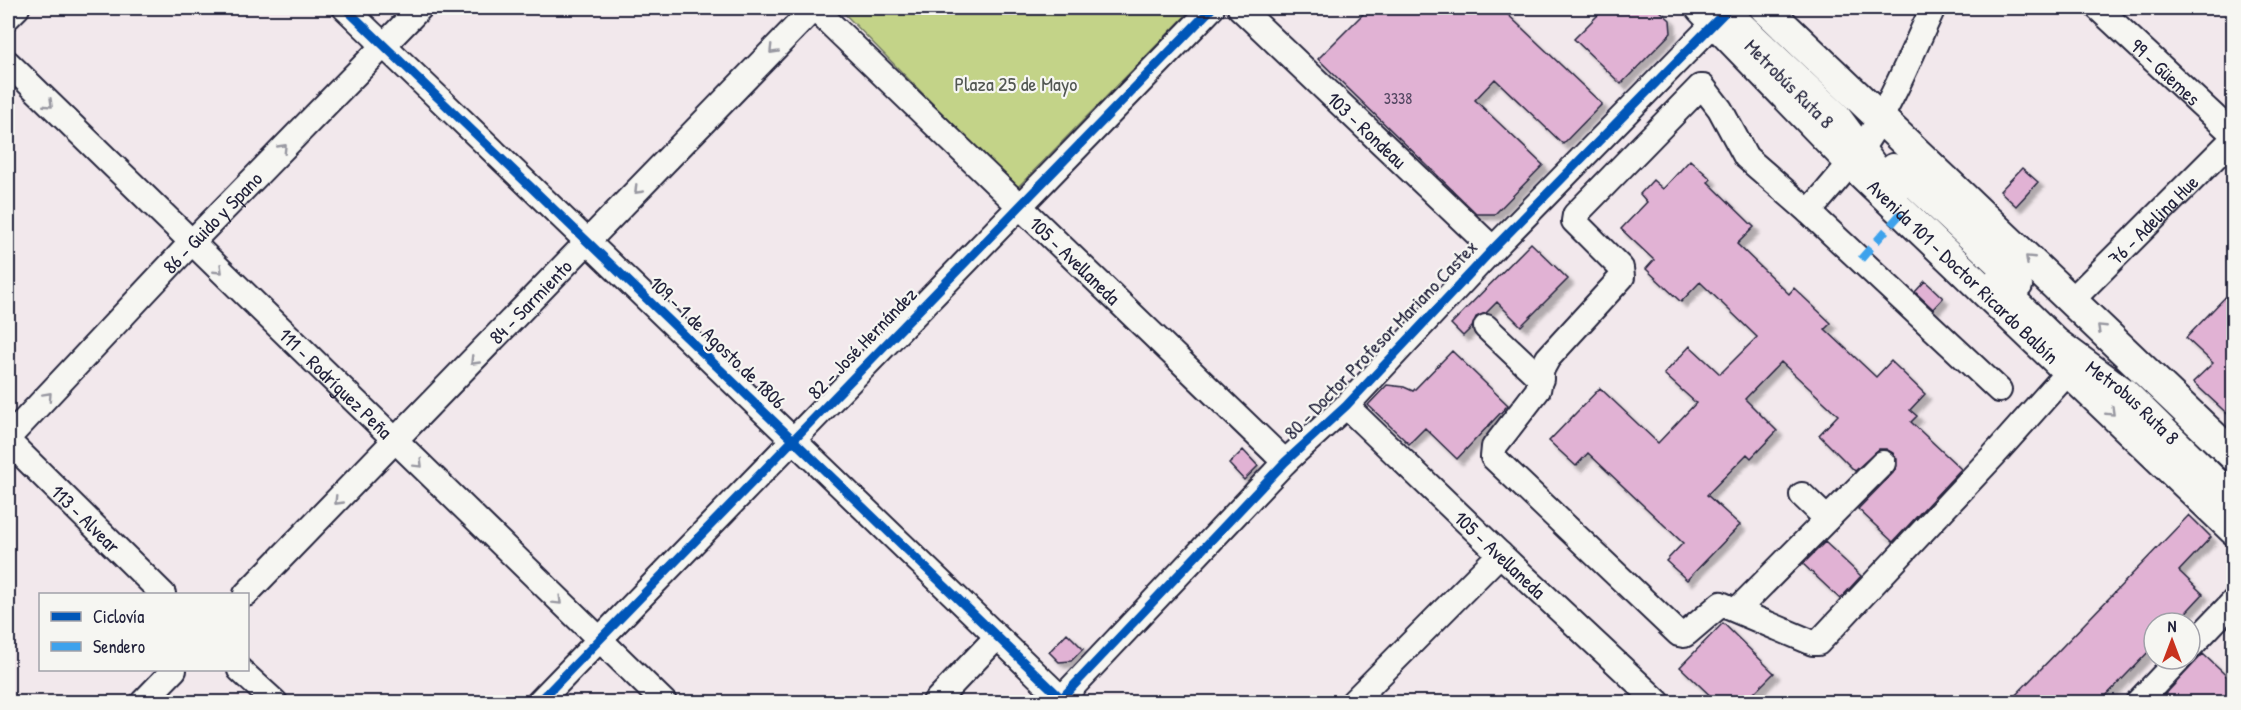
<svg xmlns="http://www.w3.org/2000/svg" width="2241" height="710" viewBox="0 0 2241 710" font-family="'Patrick Hand',sans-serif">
	<defs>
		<filter id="shadow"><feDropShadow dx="5.5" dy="5.5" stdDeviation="1.5" flood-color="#0004"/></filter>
	</defs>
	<rect width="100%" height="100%" fill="#f2e8ec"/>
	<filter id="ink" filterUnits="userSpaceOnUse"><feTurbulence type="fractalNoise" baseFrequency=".0167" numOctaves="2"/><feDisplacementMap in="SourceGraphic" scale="12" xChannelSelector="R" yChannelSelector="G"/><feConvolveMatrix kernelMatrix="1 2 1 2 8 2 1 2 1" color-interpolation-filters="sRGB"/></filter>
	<g filter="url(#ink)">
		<path fill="#c3d388" stroke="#727a62" stroke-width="1.5" d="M841 8H1193L1016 189 840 9Z"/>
		<path fill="#e1b2d4" stroke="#22223b" stroke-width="1.5" filter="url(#shadow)" d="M1369 8H1501L1602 104 1563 144 1495 79 1475 100 1543 165 1495 214H1477L1318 59Z
			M1605 8H1657L1670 20 1671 33 1621 84 1574 39Z
			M1690 160 1711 179 1708 182 1754 227 1737 244 1789 294 1794 288 1831 323 1825 329 1876 377 1891 361 1925 394 1910 410 1917 416 1911 422 1961 469 1893 542 1858 509 1893 473 1897 466V459L1893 453 1886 449H1879L1855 471 1819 435 1838 415 1781 362 1745 399 1777 431 1751 458 1747 454 1707 495 1740 525 1687 580 1666 561 1683 543 1588 453 1576 466 1549 441 1600 388 1658 443 1696 403 1664 374 1690 346 1720 374 1757 337 1700 282 1681 302 1646 269 1654 260 1621 229 1647 202 1640 194 1653 180 1663 189Z
			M2022 168 2038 182 2016 206 2000 191Z
			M1531 243 1568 279 1521 326 1497 302 1486 313 1476 317 1472 327 1463 336 1451 324Z
			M1925 281 1943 298 1933 309 1915 292Z
			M2234 288V420L2193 382 2213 363 2186 338Z
			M1452 351 1508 405 1457 459 1425 428 1409 444 1368 405 1387 385 1404 387 1413 391Z
			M1243 450 1258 466 1244 480 1229 464Z
			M2189 515 2211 537 2179 571 2203 594 2176 623H2154V646L2100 702H2009Z
			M1825 542 1861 576 1840 599 1803 564Z
			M1723 623 1774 673 1745 702H1717L1680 667Z
			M1067 633 1083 649 1071 661 1059 662 1049 652Z
			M2203 654 2234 683V702H2158Z"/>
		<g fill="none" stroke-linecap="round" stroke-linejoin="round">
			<g stroke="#22223b" stroke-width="28">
				<g id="minor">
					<path d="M345 8 1065 702"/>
					<path id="s1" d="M814 8 1285 462"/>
					<path id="s2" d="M1240 8 1493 249"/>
					<path d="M1725 8 1837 114 1877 168 1899 189"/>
					<path id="s3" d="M2098 8 2234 135"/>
					<path d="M8 17 17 8"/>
					<path id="s4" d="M8 63 664 702"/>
					<path d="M1893 166 2020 286"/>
					<path d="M1809 212C1829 188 1850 166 1867 140 1894 99 1912 52 1933 8"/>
					<path id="s5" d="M1996 281 2058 341 2127 392 2234 497"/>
					<path id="s6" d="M2072 300 2234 138"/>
					<path d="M1486 327 1541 379"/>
					<path d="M1999 390 1809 212 1746 157 1720 109 1703 87H1700L1575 215 1574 221 1621 268 1622 277 1548 358 1542 369 1538 390 1494 447 1493 457 1679 634 1684 635 1687 633 1721 604 1813 643H1818L1994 455 2068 372"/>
					<path id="s7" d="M1346 406 1500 554 1658 702"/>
					<path id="s8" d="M8 438 191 243 420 8"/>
					<path id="s9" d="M8 441 163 594"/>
					<path d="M1802 495 1827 519"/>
					<path id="s10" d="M246 594 814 8"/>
					<path d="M1737 610 1883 463"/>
					<path d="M2190 647 2234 601"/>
					<path d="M240 670 275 702"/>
					<path d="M1061 699 1285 462 1346 406 1493 249 1729 8"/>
					<path d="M143 702 174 670"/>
					<path d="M539 702 1212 8"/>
					<path d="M935 702 996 638"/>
					<path d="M1353 702 1500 554"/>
					<path d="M2138 702 2179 659"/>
				</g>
			</g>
			<g stroke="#22223b" stroke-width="34">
				<g id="major">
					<path id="s11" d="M1701 8 1851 163 2234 530"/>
					<path d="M1765 8 2234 456"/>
				</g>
			</g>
			<use href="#minor" stroke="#f6f6f2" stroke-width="24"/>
			<use href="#major" stroke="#f6f6f2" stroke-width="30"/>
			<path stroke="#3ea2ec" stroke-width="8" stroke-dasharray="15 8" stroke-linecap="butt" d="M1861 259 1903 211"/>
			<g stroke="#f6f6f2" stroke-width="13">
				<path id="cycleway" d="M345 8 1065 702
					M1061 699 1285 462 1346 406 1493 249 1729 8
					M539 702 1212 8"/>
			</g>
			<use href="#cycleway" stroke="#0057b8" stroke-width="9"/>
		</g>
		<defs><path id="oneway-chevron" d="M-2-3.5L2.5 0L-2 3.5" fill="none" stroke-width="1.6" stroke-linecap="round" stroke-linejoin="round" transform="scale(1.5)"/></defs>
		<g stroke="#9797a0">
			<use href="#oneway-chevron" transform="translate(773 50) rotate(134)"/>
			<use href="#oneway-chevron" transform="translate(49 104) rotate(44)"/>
			<use href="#oneway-chevron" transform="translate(283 148) rotate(-46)"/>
			<use href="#oneway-chevron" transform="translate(638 190) rotate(134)"/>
			<use href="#oneway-chevron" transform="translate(2029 259) rotate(-136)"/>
			<use href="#oneway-chevron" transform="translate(219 270) rotate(44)"/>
			<use href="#oneway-chevron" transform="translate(2101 328) rotate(-136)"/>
			<use href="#oneway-chevron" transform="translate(474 361) rotate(134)"/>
			<use href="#oneway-chevron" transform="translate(48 396) rotate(-47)"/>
			<use href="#oneway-chevron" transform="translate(2111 412) rotate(44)"/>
			<use href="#oneway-chevron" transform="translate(419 464) rotate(45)"/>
			<use href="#oneway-chevron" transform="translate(338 501) rotate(134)"/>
			<use href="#oneway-chevron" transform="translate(558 601) rotate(45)"/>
		</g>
	</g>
	<g text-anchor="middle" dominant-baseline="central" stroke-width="4.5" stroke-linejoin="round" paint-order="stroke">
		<g font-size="16" fill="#524661">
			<text x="1398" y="98">3338</text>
		</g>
		<g font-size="20" fill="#22223b" stroke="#f6f6f2">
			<text stroke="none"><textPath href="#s3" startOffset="93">99 - Güemes</textPath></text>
			<text transform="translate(1790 83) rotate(45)">Metrobús Ruta 8</text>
			<text stroke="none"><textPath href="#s2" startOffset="176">103 - Rondeau</textPath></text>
			<text stroke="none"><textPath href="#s6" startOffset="114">76 - Adelina Hue</textPath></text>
			<text stroke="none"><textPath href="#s8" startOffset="297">86 - Guido y Spano</textPath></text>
			<text stroke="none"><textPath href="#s1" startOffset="363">105 - Avellaneda</textPath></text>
			<text stroke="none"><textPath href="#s11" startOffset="372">Avenida 101 - Doctor Ricardo Balbín</textPath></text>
			<text stroke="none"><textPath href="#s10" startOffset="408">84 - Sarmiento</textPath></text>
			<text transform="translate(1380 339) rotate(-46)">80 - Doctor Profesor Mariano Castex</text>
			<text transform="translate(718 342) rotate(44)">109 - 1 de Agosto de 1806</text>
			<text transform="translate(862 343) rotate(-46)">82 - José Hernández</text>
			<text stroke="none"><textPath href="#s4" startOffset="458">111 - Rodríguez Peña</textPath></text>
			<text stroke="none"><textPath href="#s5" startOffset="183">Metrobus Ruta 8</textPath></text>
			<text stroke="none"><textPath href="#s9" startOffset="110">113 - Alvear</textPath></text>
			<text stroke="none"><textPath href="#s7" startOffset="214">105 - Avellaneda</textPath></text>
		</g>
		<g font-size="20" fill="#525752" stroke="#f6f6f2">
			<text x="1016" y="83">Plaza 25 de Mayo</text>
		</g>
	</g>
	<rect width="2241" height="710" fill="none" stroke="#f6f6f2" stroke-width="30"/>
	<rect x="15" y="15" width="2211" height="680" fill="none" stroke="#22223b" stroke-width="2" filter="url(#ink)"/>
	<rect x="39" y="593" width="210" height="78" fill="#f6f6f2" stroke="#a1a1a9" stroke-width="1.5"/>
	<rect x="51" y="612" width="30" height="9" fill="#0057b8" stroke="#a1a1a9" stroke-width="1.5"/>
	<text x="93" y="623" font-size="18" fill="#22223b">Ciclovía</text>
	<rect x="51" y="642" width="30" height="9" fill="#3ea2ec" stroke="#a1a1a9" stroke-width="1.5"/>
	<text x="93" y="653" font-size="18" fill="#22223b">Sendero</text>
	<g transform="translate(2172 641)"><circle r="28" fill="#f6f6f2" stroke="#a1a1a9" stroke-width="1.5"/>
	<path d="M0-4.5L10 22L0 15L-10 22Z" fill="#c8321e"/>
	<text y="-9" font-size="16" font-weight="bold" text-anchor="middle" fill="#22223b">N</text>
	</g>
</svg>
